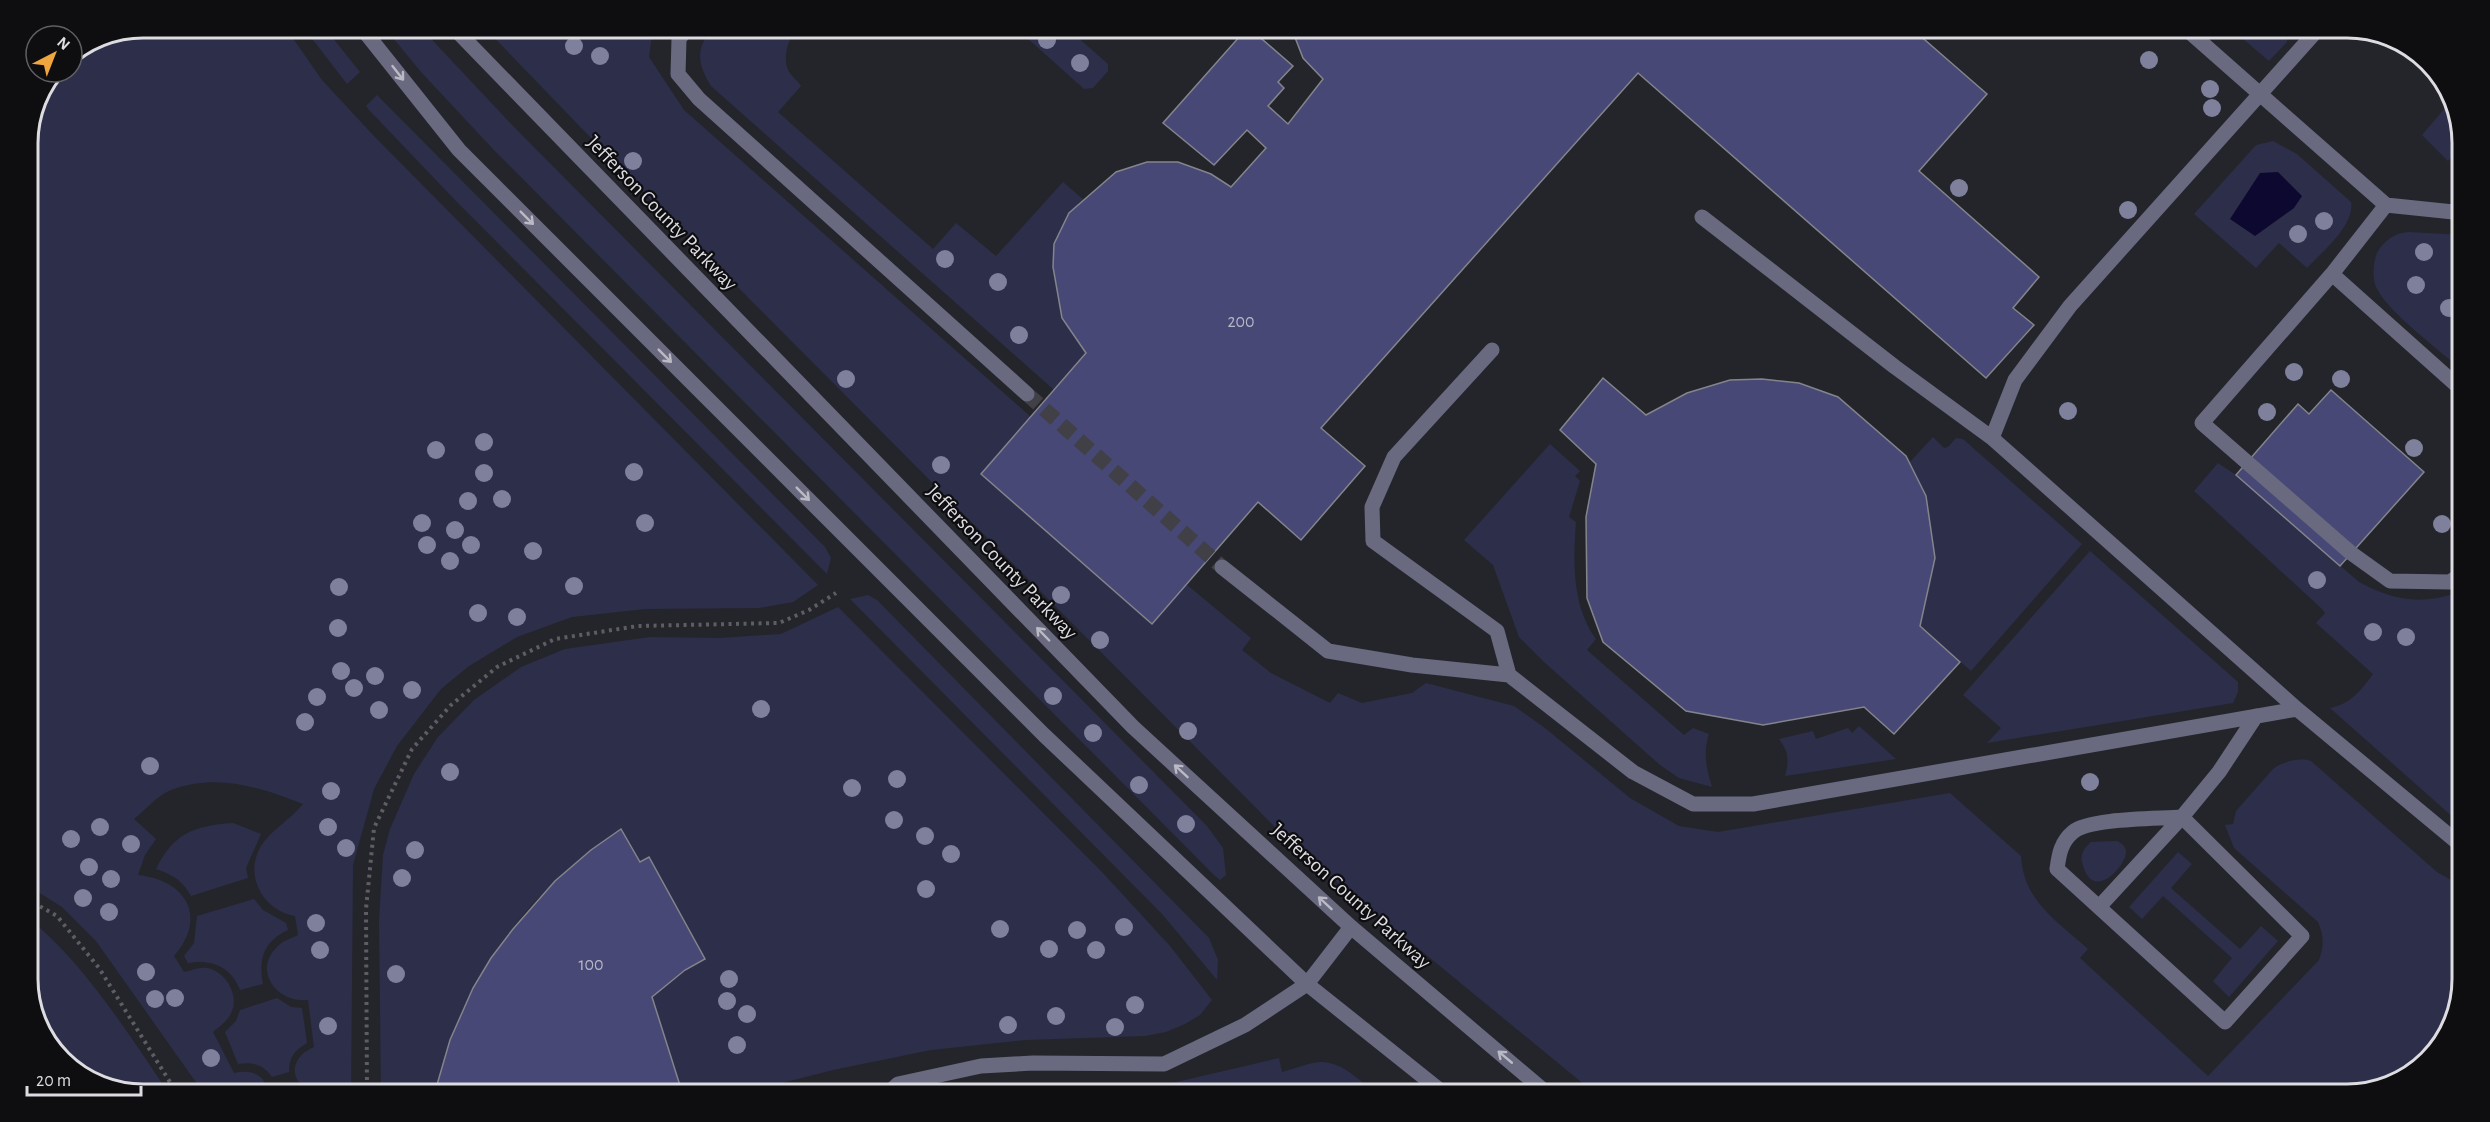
<svg xmlns="http://www.w3.org/2000/svg" width="2490" height="1122" viewBox="0 0 2490 1122" font-family="'Alegreya Sans',sans-serif">
	<rect width="100%" height="100%" fill="#24252b"/>
	<path fill="#2d2e4a" d="M142 27H285L322 80 372 134 818 585 793 602 759 608 645 609 572 617 517 637 469 666 441 689 397 746 374 789 353 865 351 1095H322L321 1088C291 1093 284 1059 314 1047L308 1000C278 1003 252 972 277 947 282 941 292 938 298 935L295 916C264 911 243 876 261 846 271 830 291 819 303 804 259 787 217 773 171 790 158 795 145 810 134 819L156 839 145 855 138 875C186 880 208 917 174 956L184 972C191 971 199 967 207 968 225 971 239 994 232 1011 228 1021 220 1026 213 1032L234 1073C251 1069 269 1075 266 1095H205L96 941 62 907 27 885V135L56 72H72V53L98 36Z
		M303 27H324L360 72 347 84Z
		M384 27H420L514 127 1207 826 1223 848 1226 875 1220 880 1214 875 493 149 421 72Z
		M484 27H657L652 34 649 57 684 110 1031 417 981 474 1152 624 1186 584 1251 638 1242 650 1271 673 1330 703 1338 693 1362 703 1412 693 1426 683 1514 706 1545 728 1630 798 1679 826 1718 832 1950 793 2021 856C2024 902 2056 920 2088 949L2080 958 2208 1076 2319 960C2324 946 2324 936 2318 922L2234 848 2225 825 2233 824 2236 811 2273 769C2282 762 2299 757 2311 761L2437 872 2463 887V980L2454 1024 2412 1076 2348 1095H1597L1296 848 647 196Z
		M714 27H798C789 37 782 56 788 70 791 76 798 81 801 86L778 112 933 249 956 223 996 256 1063 182 1084 200 1071 211 1054 244 1086 353 1054 390 711 86C697 63 695 48 714 27Z
		M1015 27H1066L1108 64V71L1093 88 1084 89Z
		M2229 27H2279L2287 33V42L2269 61Z
		M377 95 825 547 831 558 827 574 454 199 369 110 366 106Z
		M2451 101 2463 135V144L2448 161 2422 135Z
		M2273 141 2297 154 2351 202C2355 225 2322 252 2307 268L2279 243 2256 268 2194 214 2256 145Z
		M2408 232 2463 235V371C2441 351 2387 312 2376 287 2372 278 2373 260 2378 251 2385 240 2395 233 2408 232Z
		M1933 437 1944 448 1948 447 1956 438 1963 439 2082 544 1971 671 1920 626 1934 558 1909 463Z
		M1550 444 1580 471 1575 476 1580 481 1569 517 1576 522C1573 562 1572 606 1596 639L1587 650 1684 735 1693 728 1709 734C1703 753 1706 767 1712 787L1679 778 1660 765 1544 662 1519 637 1493 565 1464 540Z
		M2218 463 2236 475 2359 582C2397 602 2422 605 2463 591V826L2330 708C2351 704 2361 690 2373 674L2316 623 2325 613 2322 609 2194 491Z
		M2090 551 2238 682V692L2233 703 1987 743 2001 728 1963 695Z
		M868 595 877 600 1209 938 1218 960 1217 980 1162 914 850 599Z
		M838 607 1103 873 1170 946 1212 1000 1200 1015 1185 1024 1166 1032 1145 1036 1025 1040 931 1050 833 1070 782 1083 759 1095H683L652 997 685 970 705 959 649 857 640 862 621 829C606 839 594 849 581 860 573 867 565 873 557 880 494 937 455 1014 434 1095H381L379 920 383 855 390 829 414 774 438 737 474 700 521 667 565 649 650 637 720 638 781 634Z
		M1859 726 1896 759 1785 776C1789 761 1789 752 1779 739L1813 731 1816 739 1848 728 1852 733Z
		M233 823 261 834 246 868 248 878 191 896C182 880 173 875 156 869 174 833 193 826 233 823Z
		M2117 841C2121 843 2125 845 2126 851 2128 864 2092 906 2082 862 2080 854 2085 847 2091 842Z
		M2178 852 2192 864 2171 888 2240 949 2261 926 2278 941 2229 997 2213 981 2232 958 2163 896 2142 919 2129 907Z
		M254 899 263 910 286 923 288 930C264 941 258 959 263 984L240 990C231 966 211 959 188 963L184 956 194 943 197 916Z
		M27 917C84 962 129 1035 170 1095H142L98 1086 47 1044 27 988Z
		M277 998 291 1007 302 1008 307 1043C294 1051 289 1057 289 1072L272 1077C263 1064 252 1062 238 1064L225 1032 236 1021 240 1010Z
		M1279 1058 1282 1072C1294 1069 1308 1063 1320 1062 1342 1061 1361 1082 1378 1095H984L1006 1090 1035 1089 1155 1087Z"/>
	<path fill="#0d082f" d="M2278 172 2302 196 2294 208 2255 236 2230 219 2260 173Z"/>
	<path fill="#474875" stroke="#84848c" stroke-width="1.5" d="M1248 27 1293 66 1278 82 1284 88 1268 106 1288 124 1323 79 1303 58 1291 27H1910L1987 94 1919 171 2039 277 2013 308 2034 325 1986 378 1638 73 1321 428 1365 466 1301 540 1258 502 1152 624 981 474 1086 353 1062 318 1053 267 1054 244 1069 213 1116 172 1147 162H1178L1211 174 1231 187 1266 148 1247 130 1214 165 1163 123Z
		M1603 378 1646 415 1687 393 1730 380 1762 379 1799 383 1838 397 1906 456 1926 496 1935 558 1920 626 1960 662 1894 734 1864 707 1763 725 1686 711 1603 642 1587 598 1586 517 1596 464 1560 430Z
		M2331 390 2424 472 2340 566 2236 475 2298 404 2309 414Z
		M621 829 640 862 649 857 705 959 685 970 652 997 683 1095H434L450 1040 473 988 491 958 513 929 555 881 591 850Z"/>
	<g fill="none" stroke-linecap="round" stroke-linejoin="round">
		<path stroke="#404046" stroke-width="15" stroke-dasharray="15 8" stroke-linecap="butt" d="M1027 394 1222 567"/>
		<path stroke="#5d5d63" stroke-width="4" stroke-dasharray="3 4.5" stroke-linecap="butt" d="M27 899 57 916 99 968 178 1095
			M367 1095 366 909 374 828 412 749 451 705 497 667 555 639 638 626 779 623 809 610 836 593"/>
		<path stroke="#696a80" stroke-width="15" d="M361 27 459 150 1044 735 1307 984 1446 1095
			M453 27 1133 727 1351 927 1549 1095
			M688 27 679 39 678 74 699 99 1027 394
			M2184 27 2386 205 2463 213
			M1702 217 1895 367 1992 438 2297 709 2463 847
			M2332 274 2386 205
			M1492 350 1394 457 1372 507 1373 541 1497 631 1509 675 1633 772 1693 804H1753L2297 709
			M2463 391 2332 274 2202 423 2351 553 2390 581 2450 582 2463 573
			M1992 438 2015 380 2070 306 2320 27
			M1222 567 1328 651 1412 665 1509 675
			M2182 817 2302 936 2225 1022 2057 869C2059 854 2061 842 2073 832 2089 818 2158 819 2182 817Z
			M2099 907 2182 817 2219 772 2256 716
			M886 1095 898 1084 981 1066 1033 1063 1164 1064 1245 1025 1307 984 1351 927"/>
	</g>
	<g fill="#7e809c">
		<circle cx="1047" cy="40" r="9"/>
		<circle cx="574" cy="46" r="9"/>
		<circle cx="600" cy="56" r="9"/>
		<circle cx="2149" cy="60" r="9"/>
		<circle cx="1080" cy="63" r="9"/>
		<circle cx="2210" cy="89" r="9"/>
		<circle cx="2212" cy="108" r="9"/>
		<circle cx="633" cy="161" r="9"/>
		<circle cx="1959" cy="188" r="9"/>
		<circle cx="2128" cy="210" r="9"/>
		<circle cx="2324" cy="221" r="9"/>
		<circle cx="2298" cy="234" r="9"/>
		<circle cx="2424" cy="252" r="9"/>
		<circle cx="945" cy="259" r="9"/>
		<circle cx="998" cy="282" r="9"/>
		<circle cx="2416" cy="285" r="9"/>
		<circle cx="2449" cy="308" r="9"/>
		<circle cx="1019" cy="335" r="9"/>
		<circle cx="2294" cy="372" r="9"/>
		<circle cx="846" cy="379" r="9"/>
		<circle cx="2341" cy="379" r="9"/>
		<circle cx="2068" cy="411" r="9"/>
		<circle cx="2267" cy="412" r="9"/>
		<circle cx="484" cy="442" r="9"/>
		<circle cx="2414" cy="448" r="9"/>
		<circle cx="436" cy="450" r="9"/>
		<circle cx="941" cy="465" r="9"/>
		<circle cx="634" cy="472" r="9"/>
		<circle cx="484" cy="473" r="9"/>
		<circle cx="502" cy="499" r="9"/>
		<circle cx="468" cy="501" r="9"/>
		<circle cx="422" cy="523" r="9"/>
		<circle cx="645" cy="523" r="9"/>
		<circle cx="2442" cy="524" r="9"/>
		<circle cx="455" cy="530" r="9"/>
		<circle cx="427" cy="545" r="9"/>
		<circle cx="471" cy="545" r="9"/>
		<circle cx="533" cy="551" r="9"/>
		<circle cx="450" cy="561" r="9"/>
		<circle cx="2317" cy="580" r="9"/>
		<circle cx="574" cy="586" r="9"/>
		<circle cx="339" cy="587" r="9"/>
		<circle cx="1061" cy="595" r="9"/>
		<circle cx="478" cy="613" r="9"/>
		<circle cx="517" cy="617" r="9"/>
		<circle cx="338" cy="628" r="9"/>
		<circle cx="2373" cy="632" r="9"/>
		<circle cx="2406" cy="637" r="9"/>
		<circle cx="1100" cy="640" r="9"/>
		<circle cx="341" cy="671" r="9"/>
		<circle cx="375" cy="676" r="9"/>
		<circle cx="354" cy="688" r="9"/>
		<circle cx="412" cy="690" r="9"/>
		<circle cx="1053" cy="696" r="9"/>
		<circle cx="317" cy="697" r="9"/>
		<circle cx="761" cy="709" r="9"/>
		<circle cx="379" cy="710" r="9"/>
		<circle cx="305" cy="722" r="9"/>
		<circle cx="1188" cy="731" r="9"/>
		<circle cx="1093" cy="733" r="9"/>
		<circle cx="150" cy="766" r="9"/>
		<circle cx="450" cy="772" r="9"/>
		<circle cx="897" cy="779" r="9"/>
		<circle cx="2090" cy="782" r="9"/>
		<circle cx="1139" cy="785" r="9"/>
		<circle cx="852" cy="788" r="9"/>
		<circle cx="331" cy="791" r="9"/>
		<circle cx="894" cy="820" r="9"/>
		<circle cx="1186" cy="824" r="9"/>
		<circle cx="100" cy="827" r="9"/>
		<circle cx="328" cy="827" r="9"/>
		<circle cx="925" cy="836" r="9"/>
		<circle cx="71" cy="839" r="9"/>
		<circle cx="131" cy="844" r="9"/>
		<circle cx="346" cy="848" r="9"/>
		<circle cx="415" cy="850" r="9"/>
		<circle cx="951" cy="854" r="9"/>
		<circle cx="89" cy="867" r="9"/>
		<circle cx="402" cy="878" r="9"/>
		<circle cx="111" cy="879" r="9"/>
		<circle cx="926" cy="889" r="9"/>
		<circle cx="83" cy="898" r="9"/>
		<circle cx="109" cy="912" r="9"/>
		<circle cx="316" cy="923" r="9"/>
		<circle cx="1124" cy="927" r="9"/>
		<circle cx="1000" cy="929" r="9"/>
		<circle cx="1077" cy="930" r="9"/>
		<circle cx="1049" cy="949" r="9"/>
		<circle cx="320" cy="950" r="9"/>
		<circle cx="1096" cy="950" r="9"/>
		<circle cx="146" cy="972" r="9"/>
		<circle cx="396" cy="974" r="9"/>
		<circle cx="729" cy="979" r="9"/>
		<circle cx="175" cy="998" r="9"/>
		<circle cx="155" cy="999" r="9"/>
		<circle cx="727" cy="1001" r="9"/>
		<circle cx="1135" cy="1005" r="9"/>
		<circle cx="747" cy="1014" r="9"/>
		<circle cx="1056" cy="1016" r="9"/>
		<circle cx="1008" cy="1025" r="9"/>
		<circle cx="328" cy="1026" r="9"/>
		<circle cx="1115" cy="1027" r="9"/>
		<circle cx="737" cy="1045" r="9"/>
		<circle cx="211" cy="1058" r="9"/>
	</g>
	<defs><path id="oneway-shaft" d="M-6 0H5M1.5-3L5.5 0L1.5 3" fill="none" stroke-width="1.6" stroke-linecap="round" stroke-linejoin="round" transform="scale(1.5)"/></defs>
	<g stroke="#babac4">
		<use href="#oneway-shaft" transform="translate(398 73) rotate(52)"/>
		<use href="#oneway-shaft" transform="translate(527 218) rotate(45)"/>
		<use href="#oneway-shaft" transform="translate(665 356) rotate(45)"/>
		<use href="#oneway-shaft" transform="translate(803 494) rotate(45)"/>
		<use href="#oneway-shaft" transform="translate(1043 634) rotate(-134)"/>
		<use href="#oneway-shaft" transform="translate(1181 771) rotate(-137)"/>
		<use href="#oneway-shaft" transform="translate(1325 903) rotate(-137)"/>
		<use href="#oneway-shaft" transform="translate(1505 1057) rotate(-140)"/>
	</g>
	<g text-anchor="middle" dominant-baseline="central" stroke-width="4.5" stroke-linejoin="round" paint-order="stroke">
		<g font-size="18" fill="#b7b7c6">
			<text x="1241" y="322">200</text>
			<text x="591" y="965">100</text>
		</g>
		<g font-size="21" fill="#dcdce1" stroke="#0e0e11">
			<text transform="translate(662 213) rotate(46)">Jefferson County Parkway</text>
			<text transform="translate(1002 562) rotate(46)">Jefferson County Parkway</text>
			<text transform="translate(1351 896) rotate(42)">Jefferson County Parkway</text>
		</g>
	</g>
	<path d="M0 0H2490V1122H0ZM143 38H2347A105 105 0 0 1 2452 143V979A105 105 0 0 1 2347 1084H143A105 105 0 0 1 38 979V143A105 105 0 0 1 143 38Z" fill="#0e0e11" fill-rule="evenodd"/>
	<path fill="none" stroke="#dcdce1" stroke-width="3" d="M143 38H2347A105 105 0 0 1 2452 143V979A105 105 0 0 1 2347 1084H143A105 105 0 0 1 38 979V143A105 105 0 0 1 143 38Z"/>
	<g transform="translate(54 54) rotate(42)"><circle r="28" fill="#0e0e11" stroke="#606064" stroke-width="1.5"/>
	<path d="M0-4.5L10 22L0 15L-10 22Z" fill="#f0a63e"/>
	<text y="-9" font-size="16" font-weight="bold" text-anchor="middle" fill="#dcdce1">N</text>
	</g>
	<path d="M27 1086v9h114v-9" fill="none" stroke="#dcdce1" stroke-width="3"/>
	<text x="36" y="1086" font-size="18" fill="#dcdce1" stroke="#0e0e11" stroke-width="4.5" paint-order="stroke">20 m</text>
</svg>
